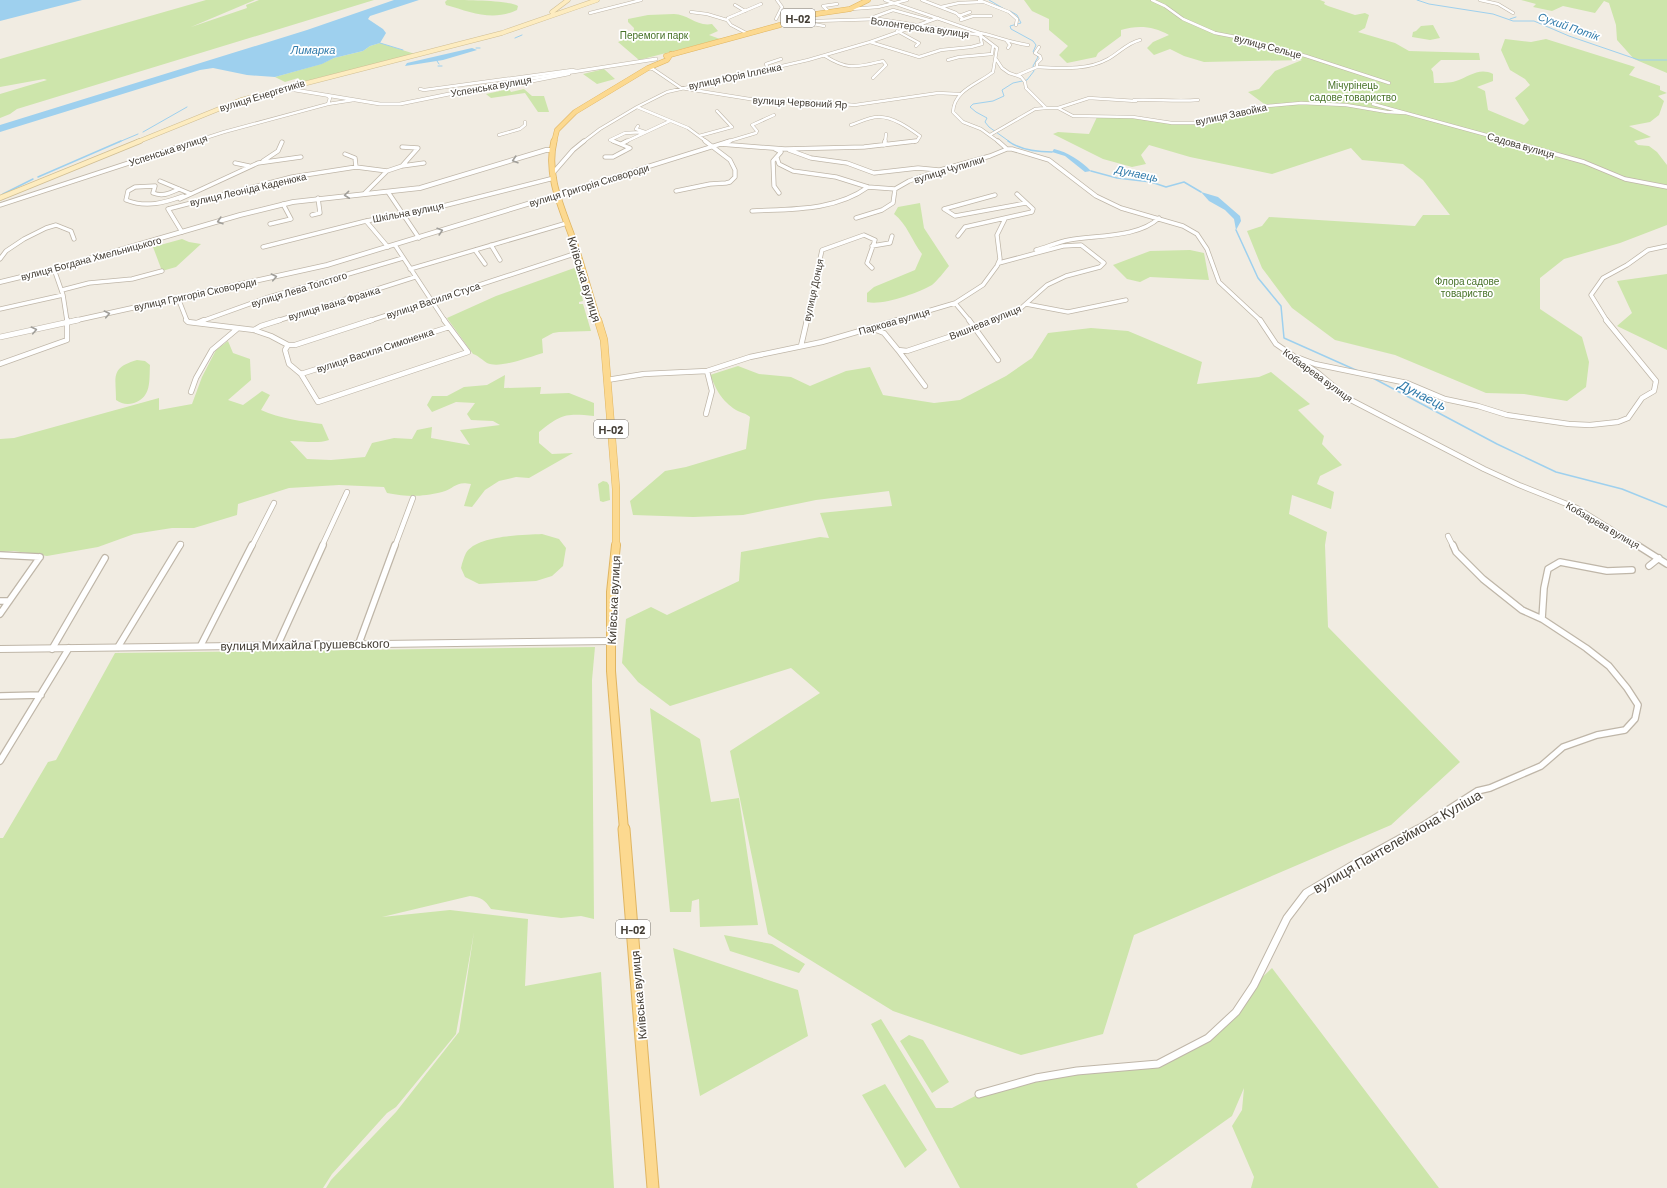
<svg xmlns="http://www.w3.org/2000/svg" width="1667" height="1188" viewBox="0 0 1667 1188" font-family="Barlow,sans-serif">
	<rect width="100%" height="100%" fill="#f1ece2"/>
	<path fill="#cde5ab" d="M206 0H255L191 27 247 8 246 5 259 0H374L17 109 10 114 0 118V94L47 80 44 79 0 87V59Z
		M447 0C464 0 507 0 518 6L517 10C492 22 471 12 446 5L445 2Z
		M1024 0H1320L1325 2 1324 4 1328 6 1355 15 1365 13 1369 15 1365 28 1358 32 1395 43 1409 51 1479 53 1480 60H1441L1431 69 1433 72 1434 83C1441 83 1450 83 1456 81 1469 77 1479 67 1493 74V81L1477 87 1485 91 1488 110 1524 125 1529 120 1515 98 1530 85 1525 79 1510 70 1501 50 1505 39 1531 42 1546 39 1635 67 1629 75 1660 86V90L1667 93 1658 96 1664 101 1659 115 1650 122 1629 126 1651 137 1634 141 1638 145 1649 146 1657 152 1667 165V225L1620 243 1564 259 1540 278V309L1582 337 1589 362 1586 387 1567 401 1524 394 1486 393 1395 355 1335 340 1292 308 1262 268 1247 231 1262 226 1269 217 1415 226 1423 215H1450L1423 180 1403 164 1362 160 1351 148 1272 174 1190 157 1149 145 1141 155 1146 164 1132 167 1103 159 1053 134 1058 132 1089 134 1097 117H1133L1172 123H1199L1267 106 1248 92 1259 89 1275 71 1302 60 1204 62 1184 56 1170 49 1154 55 1147 48 1153 42 1169 35C1153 26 1138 25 1121 30V36L1098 53 1096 57 1067 63 1059 55 1068 46 1049 30V19L1032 11Z
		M1521 0H1667V73L1634 59 1617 40 1616 25 1609 3 1604 1 1595 13 1563 6 1552 11 1533 7 1536 4Z
		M674 14C688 14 697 27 712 24L718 31 709 35 720 39 639 60 618 42 633 36 634 28 628 22V19L648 15Z
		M1433 25 1440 38 1430 40 1412 37 1413 32 1416 31 1421 26Z
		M380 43 415 54 302 82 298 78 285 82 275 77 321 64 334 58 363 51 370 46Z
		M604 69 615 79 597 84 583 74Z
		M509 89 511 92 524 89 532 96H544L549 112H538L525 93 491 98 486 94Z
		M920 203 924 228 949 266C944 272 938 280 932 285 918 293 882 306 867 302V293L874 287 915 270 922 254C912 241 907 224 894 214L898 207Z
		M182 239 189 242 201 244 176 267 162 271 153 247Z
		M1190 250 1204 253 1209 280 1150 277 1140 282 1127 279 1113 265 1150 251Z
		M577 267 585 292H581L583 301 579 302V304H583L591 331 559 332 553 333 542 339 543 353C529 357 500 369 487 363 482 360 479 356 473 354L447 318 496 296Z
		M1667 274V350L1617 326 1632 313 1617 281Z
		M1091 328 1128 331 1202 362 1197 384 1259 377 1271 372 1310 404 1298 410 1324 436 1322 444 1342 465 1320 476 1317 484 1334 492 1331 509 1292 495 1289 514 1327 532 1325 545 1328 627 1460 762 1391 825 1134 935 1103 1034 1021 1055 893 1011 768 934 730 751 820 693 791 668 670 706 638 682 622 663 626 619 651 607 667 615 739 581 741 552 820 537 829 538 820 513 892 506 889 491 816 500 743 515 693 517 633 515 630 501 665 471 686 467 746 449 750 417C746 413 741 413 736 410 721 400 717 391 710 375L738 366 759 374 791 377 810 386 846 371 870 367 883 395 934 403 960 400 1006 376 1032 358 1048 333Z
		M228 341 233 353 250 359 251 380 228 400 243 405 262 391 270 395 261 410C280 419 302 421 322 424L329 440C317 444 304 441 290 441L307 459 331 460 365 457 372 443 394 438 412 439 417 430 432 427 431 438 470 445 460 430 500 425 493 421 471 420 467 414 475 403 456 402 432 412 427 405 432 396H447L464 387 487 385 505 375 504 388 541 387 540 394 569 393 594 403V416C566 413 561 414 539 432V443L552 454 573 453 529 478 516 477 499 481 485 490 472 507 464 506 471 484C455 481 456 488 442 492 420 497 409 497 387 493L384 487 339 485 289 488 238 504 237 515 194 528H172L134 534 98 547 47 556 14 551 0 552V439L14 438 159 398V410L192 404 202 377 216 350Z
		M137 360 145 361 150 365C149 380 152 397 134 403 127 405 122 404 116 400 116 376 110 368 137 360Z
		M603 481 607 482 609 485 610 500 603 502 600 501 598 484Z
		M542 534 559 539 566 548 563 566 552 576 536 581 479 584 465 577 461 568C462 563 464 557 466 553 477 535 523 535 542 534Z
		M595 647 592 680 594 919 581 916 561 918 491 909C485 900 481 897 470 896L382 917 450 910 528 919 525 986 601 972 614 1188H326L331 1180 396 1112 459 1032 474 932 456 1034 396 1107 387 1113 332 1174 323 1188H0V838H3L48 762 56 760 115 653Z
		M650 708 700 739 711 802 739 798 758 925 700 927 699 899 692 901 691 912H670Z
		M724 935 772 944 805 964 799 973 730 951Z
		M673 948 798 990 808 1036 700 1096Z
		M1272 968 1439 1188H1251L1254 1177 1232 1126 1242 1110 1244 1088 1232 1116 1136 1184 1138 1188H960L871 1024 881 1019 936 1108H952L979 1094 1036 1078 1158 1064 1208 1038 1236 1012 1254 985Z
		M909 1035 923 1040 949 1082 932 1093 900 1041Z
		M885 1084 927 1150 905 1168 862 1095Z"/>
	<path fill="#9ed0ee" d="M0 0H82L0 21Z
		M394 0H419L370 16 368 19 383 29 386 33 380 43 370 46 363 51 334 58 322 64 275 77 247 75 213 68 200 70 0 132V125L307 30Z
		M472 48 477 50 443 60 405 66 407 63Z
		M1054 149C1068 152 1081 161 1091 171L1085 172 1065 156 1052 152Z
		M1201 192 1218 197 1240 216 1241 221 1236 230 1234 219 1225 210 1209 201Z"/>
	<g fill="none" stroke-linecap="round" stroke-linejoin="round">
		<path stroke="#9ed0ee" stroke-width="1" d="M989 0 1006 10
			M1417 0 1429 4 1493 14 1513 21H1534L1569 36 1639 60H1667
			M1510 19 1516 17
			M515 38 522 35
			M380 43 403 50
			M476 48H480
			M437 61 439 64
			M438 66H442
			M143 132 187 107
			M119 142 138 134
			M1010 142 989 127 985 122 987 118 976 112 970 107 973 104 993 101 1004 96 1002 90 1013 83 1027 80 1034 71 1033 66 1038 57 1033 52 1036 45 1033 41 1011 29 1010 26 1021 23 1017 15 1010 11"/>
		<path stroke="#9ed0ee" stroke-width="1.5" d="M1008 141C1020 150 1038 152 1052 152
			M1091 171 1117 178 1151 182 1166 187 1184 182 1201 192
			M38 177 121 141
			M3 194 33 179
			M1236 230 1258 278 1281 306 1284 338 1358 371
			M1371 377 1497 444 1556 472 1622 489 1667 507"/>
		<g stroke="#bfb6a8" stroke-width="3.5">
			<path id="minor-far4" d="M885 0 980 33V35L997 48 993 72C978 84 954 90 953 112L963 122 981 129 999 142
				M922 0 956 13 963 19
				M979 0 1009 12 1017 19 1016 25
				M1152 0 1165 6 1183 19 1215 33 1241 38 1306 56 1389 83
				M1480 0 1498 4 1513 13
				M735 5 745 11
				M941 7 959 3 983 2
				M851 9 878 7 907 0
				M691 12 707 14 727 20
				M829 12 823 6 837 4
				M590 13 641 0
				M959 16 970 12
				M874 17 893 10 929 20
				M776 19 782 7 777 0
				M961 20 973 16H991
				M808 23 824 26
				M784 25 815 21 879 19 980 35 982 44 971 47 941 50 919 57 870 42
				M897 31 919 43 916 46
				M980 33C996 36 1012 43 1028 45
				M748 34 731 25 727 20 728 18 761 4
				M1006 40 1010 45 1008 48
				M825 56C849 71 857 67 883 61L886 65 873 78
				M996 59 1002 68 1009 73 1021 77 1025 82 1026 88 1046 108H1058L1089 98 1136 101
				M948 60 959 57 992 54 993 45
				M1037 67C1061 68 1086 71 1108 59 1119 53 1127 43 1140 40
				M648 68 653 69 681 88 756 100 802 101 855 105 938 93 959 94
				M768 69 766 64 781 59
				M1018 75 1037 67V63L1041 59 1040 56 1035 53 1039 47
				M420 89 424 90 572 70 577 71
				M483 91 569 74
				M1134 100C1156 99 1176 102 1198 100
				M328 104 354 100
				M1373 104 1512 142
				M637 107 688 128 707 142
				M1058 108 1073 116 1133 117 1172 123H1199L1267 106 1301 103 1346 105 1387 112 1405 113
				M851 125C860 122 869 117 878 117 892 116 909 128 920 136L917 141 913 142
				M499 135 520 129 525 125V122
				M990 135 1035 109 1046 108
				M699 136 732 127 717 111
				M193 142 224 132 328 104 330 98 327 95
				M583 142 600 129 637 107 667 92 808 60 870 42 938 18
				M615 142 610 140 625 133 645 132 636 129 638 126
				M625 142 670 121
				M726 142 756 133 757 131 752 125 774 115
				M885 142 886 134"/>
		</g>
		<g stroke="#bfb6a8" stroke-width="5">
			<path id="minor-far3" d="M885 141 884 145 887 144
				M998 141 1007 149H1012L1049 160 1096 196 1121 208 1183 226 1197 234 1207 249 1219 282 1261 321
				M1508 141 1584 162 1625 179 1667 187
				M621 144 627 141
				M720 144 785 149 864 147 916 141
				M402 147 418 148 402 166
				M775 149 781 152 773 161 774 186 779 193
				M789 150 811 158 847 163 874 173 918 168 939 170
				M345 154 355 158 356 167
				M605 157H613L630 148 613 141
				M777 158 779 164 793 171 836 177 868 187 895 189 909 181 940 170 990 156 1007 149
				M263 161 278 151 282 142
				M235 163 249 166
				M553 173 573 150 584 141
				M160 181 191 194 180 199
				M179 189C170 193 163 197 153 193L155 186 135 187 128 191 126 200C146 208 164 203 183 196
				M676 191 710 184 726 183 730 182 735 177V170L730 160 705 141
				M388 192 419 238
				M365 193 387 171 402 166 424 163
				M191 194 258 163 301 157
				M557 195 730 141
				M995 195 944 209 955 216 1026 203
				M0 205 196 141
				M168 209 292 177 356 167 387 171
				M168 209 182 232
				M752 211C791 209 835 211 868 187
				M312 215 320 213 318 198
				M856 218 882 210 893 203 895 189
				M366 221 388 247
				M270 224 291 219 283 204
				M958 236 965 227 1032 212 1033 209 1017 194
				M395 245 445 321
				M491 245 500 260
				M872 246 890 243 892 236
				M263 247 366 221 427 210 554 178
				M475 250 485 264
				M1036 250C1047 247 1058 242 1069 240 1096 235 1138 238 1159 218
				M0 259 6 251 24 239 46 228 56 225 71 231 74 239
				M54 269 63 295 67 321
				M410 269 567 223
				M62 290 89 283 132 279 162 271
				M178 298 187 321
				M955 303 970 321
				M1026 304 1068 312 1126 300
				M0 309 63 295
				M202 321 266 298 403 258
				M277 321 415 277
				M369 321 577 253
				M806 321 822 250 864 235 875 240 867 263 872 268
				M894 321 955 303 983 285 997 266 1000 259 997 235 1005 219
				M993 321 1020 309 1047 285 1066 276 1100 267 1104 263 1081 245 1063 246 999 263
				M1607 321 1591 295 1603 278 1627 265 1648 250 1667 246"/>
		</g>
		<g stroke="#bfb6a8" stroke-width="6">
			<path id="minor-far2" d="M186 320 188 322 254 330 271 336 288 345 285 350 289 364 301 374 318 402 468 352 444 320
				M969 320 998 360
				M1260 320 1276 344 1318 373 1349 399 1484 469 1519 485 1577 508 1638 546
				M197 323 204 320
				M871 328 884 333 898 350 907 351 976 328 995 320
				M254 330 261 326 280 320
				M288 345H295L372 320
				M801 346 807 320
				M898 350 925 386
				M1299 358 1315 364 1407 383 1445 399 1478 406 1507 415 1569 424 1590 425 1618 422 1628 418 1642 398 1654 391 1656 381 1606 320
				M0 364 67 340V320
				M301 374 449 327
				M607 380 644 374 707 371 750 357 822 342 898 320
				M191 392 196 378 212 350 237 329
				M706 414 712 391 707 371
				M1448 536 1453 546
				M180 546 181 544
				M252 546 274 503
				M322 546 347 492
				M395 546 413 498"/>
		</g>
		<g stroke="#bfb6a8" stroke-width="8">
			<path id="minor-far1" d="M1637 545 1667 564
				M0 555 40 557
				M1649 566 1659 558
				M0 601H9
				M0 614 40 557
				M1542 619 1544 588 1548 569 1560 562 1607 571 1632 570
				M359 643 395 545
				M278 644 323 545
				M201 645 252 545
				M118 647 180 545
				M52 649 105 558
				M0 696 41 695
				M0 761 69 648
				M1416 830 1477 791 1490 788 1541 766 1563 747 1597 735 1625 730 1635 719 1638 705 1627 688 1609 666 1586 648 1542 619 1522 610 1483 579 1456 552 1453 545"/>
		</g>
		<g stroke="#bfb6a8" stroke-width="9">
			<path id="minor" d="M979 1094 1036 1078 1077 1071 1158 1064 1208 1038 1236 1012 1254 985 1287 918 1306 893 1363 859 1418 829"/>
		</g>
		<g stroke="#bfb6a8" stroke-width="4">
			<path id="tertiary-far3" d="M283 88 380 104H400L508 82 656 59"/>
		</g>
		<g stroke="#bfb6a8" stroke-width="5.5">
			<path id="tertiary-far2" d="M0 282 54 269 240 215 293 202 420 188 546 150H552
				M73 321 327 265 557 195"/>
		</g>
		<g stroke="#bfb6a8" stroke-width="6">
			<path id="tertiary-far1" d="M0 337 78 320"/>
		</g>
		<g stroke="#bfb6a8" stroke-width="8">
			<path id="tertiary" d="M0 649 611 641"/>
		</g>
		<g stroke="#d0be93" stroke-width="5">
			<path id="secondary-far1" d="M552 12 568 0
				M137 142 241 100 502 33 597 0"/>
		</g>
		<g stroke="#d0be93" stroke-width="6">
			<path id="secondary" d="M0 198 140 141"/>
		</g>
		<g stroke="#e0b561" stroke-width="5.5">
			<path id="primary-far4" d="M666 56 780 25 809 15 850 9 868 0
				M554 142 557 130 575 112 648 68 667 60 671 54"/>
		</g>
		<g stroke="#e0b561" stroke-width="7">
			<path id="primary-far3" d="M554 141C545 177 564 212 575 245 583 270 590 295 598 321"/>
		</g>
		<g stroke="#e0b561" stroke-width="8">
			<path id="primary-far2" d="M598 320 604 340 616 489V546"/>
		</g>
		<g stroke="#e0b561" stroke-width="10">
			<path id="primary-far1" d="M616 545 611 592V671L624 830"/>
		</g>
		<g stroke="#e0b561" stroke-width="13">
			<path id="primary" d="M624 829 653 1188"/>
		</g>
		<use href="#minor-far4" stroke="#fff" stroke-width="2.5"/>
		<use href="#minor-far3" stroke="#fff" stroke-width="3.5"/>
		<use href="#minor-far2" stroke="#fff" stroke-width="4.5"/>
		<use href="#minor-far1" stroke="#fff" stroke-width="5.5"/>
		<use href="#minor" stroke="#fff" stroke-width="7"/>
		<use href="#tertiary-far3" stroke="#fff" stroke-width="3"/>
		<use href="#tertiary-far2" stroke="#fff" stroke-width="4"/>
		<use href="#tertiary-far1" stroke="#fff" stroke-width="5"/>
		<use href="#tertiary" stroke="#fff" stroke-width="6"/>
		<use href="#secondary-far1" stroke="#fdecc0" stroke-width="4"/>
		<use href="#secondary" stroke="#fdecc0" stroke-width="4.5"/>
		<use href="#primary-far4" stroke="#fcd990" stroke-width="4.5"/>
		<use href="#primary-far3" stroke="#fcd990" stroke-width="5.5"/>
		<use href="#primary-far2" stroke="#fcd990" stroke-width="7"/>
		<use href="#primary-far1" stroke="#fcd990" stroke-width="8"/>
		<use href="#primary" stroke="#fcd990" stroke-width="11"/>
	</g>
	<defs><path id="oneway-chevron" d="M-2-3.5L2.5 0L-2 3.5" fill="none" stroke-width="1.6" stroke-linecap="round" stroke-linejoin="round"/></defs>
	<g stroke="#a09e99">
		<use href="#oneway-chevron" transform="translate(515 160) rotate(163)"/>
		<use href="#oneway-chevron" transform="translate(347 195) rotate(174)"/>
		<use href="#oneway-chevron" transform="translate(220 221) rotate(163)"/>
		<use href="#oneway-chevron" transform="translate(440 231) rotate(-17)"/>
		<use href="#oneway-chevron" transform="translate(274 277) rotate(-12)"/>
		<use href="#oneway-chevron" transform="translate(107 314) rotate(-12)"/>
		<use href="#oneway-chevron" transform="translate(34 330) rotate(-12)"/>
	</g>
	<g text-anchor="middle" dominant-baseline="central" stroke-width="3.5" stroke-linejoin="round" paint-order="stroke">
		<g font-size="10" fill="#423c33" stroke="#fff">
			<text transform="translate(920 27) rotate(8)">Волонтерська вулиця</text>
			<text transform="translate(1268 46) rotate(15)">вулиця Сельце</text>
			<text transform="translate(735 76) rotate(-12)">вулиця Юрія Іллєнка</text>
			<text transform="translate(491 86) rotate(-10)">Успенська вулиця</text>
			<text transform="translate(262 95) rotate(-17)">вулиця Енергетиків</text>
			<text transform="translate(800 102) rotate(3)">вулиця Червоний Яр</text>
			<text transform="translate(1231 114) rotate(-12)">вулиця Завойка</text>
			<text transform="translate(1521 145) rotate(16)">Садова вулиця</text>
			<text transform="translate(168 150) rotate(-18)">Успенська вулиця</text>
			<text transform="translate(949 169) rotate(-17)">вулиця Чупилки</text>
			<text transform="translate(589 185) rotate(-17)">вулиця Григорія Сковороди</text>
			<text transform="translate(248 189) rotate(-13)">вулиця Леоніда Каденюка</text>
			<text transform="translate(408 212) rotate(-11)">Шкільна вулиця</text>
			<text transform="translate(91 258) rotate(-15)">вулиця Богдана Хмельницького</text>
			<text transform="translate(299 289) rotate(-17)">вулиця Лева Толстого</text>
			<text transform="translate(813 290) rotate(-78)">вулиця Донця</text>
			<text transform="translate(195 294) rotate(-12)">вулиця Григорія Сковороди</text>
			<text transform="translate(433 300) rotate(-18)">вулиця Василя Стуса</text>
			<text transform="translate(334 303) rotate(-17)">вулиця Івана Франка</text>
			<text transform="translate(894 321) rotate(-16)">Паркова вулиця</text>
			<text transform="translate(985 322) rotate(-22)">Вишнева вулиця</text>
			<text transform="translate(375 350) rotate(-18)">вулиця Василя Симоненка</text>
			<text transform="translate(1318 375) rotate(36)">Кобзарева вулиця</text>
			<text transform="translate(1603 525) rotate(30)">Кобзарева вулиця</text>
		</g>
		<g font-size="10" fill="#477228" stroke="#fff">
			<text x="654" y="35">Перемоги парк</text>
			<text x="1353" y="85">Мічурінець<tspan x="1353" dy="12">садове товариство</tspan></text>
			<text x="1467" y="281">Флора садове<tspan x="1467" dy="12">товариство</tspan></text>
		</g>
		<g fill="#fff" stroke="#7b7670" stroke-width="1">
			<rect x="781" y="9" width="34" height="18" rx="3"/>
			<rect x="594" y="420" width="34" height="18" rx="3"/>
			<rect x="616" y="920" width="34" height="18" rx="3"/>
		</g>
		<g font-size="11" font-weight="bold" fill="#423c33">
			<text x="798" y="18">Н-02</text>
			<text x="611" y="429">Н-02</text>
			<text x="633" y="929">Н-02</text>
		</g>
		<g font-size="11" font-style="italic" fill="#307bab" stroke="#fff">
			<text transform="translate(1569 26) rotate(19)">Сухий Потік</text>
			<text x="313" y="49">Лимарка</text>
			<text transform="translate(1137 173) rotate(12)">Дунаець</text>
		</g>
		<g font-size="12" fill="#423c33" stroke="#fff">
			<text transform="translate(585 279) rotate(73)">Київська вулиця</text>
			<text transform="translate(613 600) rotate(-87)">Київська вулиця</text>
			<text transform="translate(305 644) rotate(-1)">вулиця Михайла Грушевського</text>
			<text transform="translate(638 995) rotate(-95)">Київська вулиця</text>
		</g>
		<g font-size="13" font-style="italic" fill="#307bab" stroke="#fff">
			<text transform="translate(1423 395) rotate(27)">Дунаець</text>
		</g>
		<g font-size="14" fill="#423c33" stroke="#fff">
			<text transform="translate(1397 841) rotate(-30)">вулиця Пантелеймона Куліша</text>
		</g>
	</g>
</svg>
